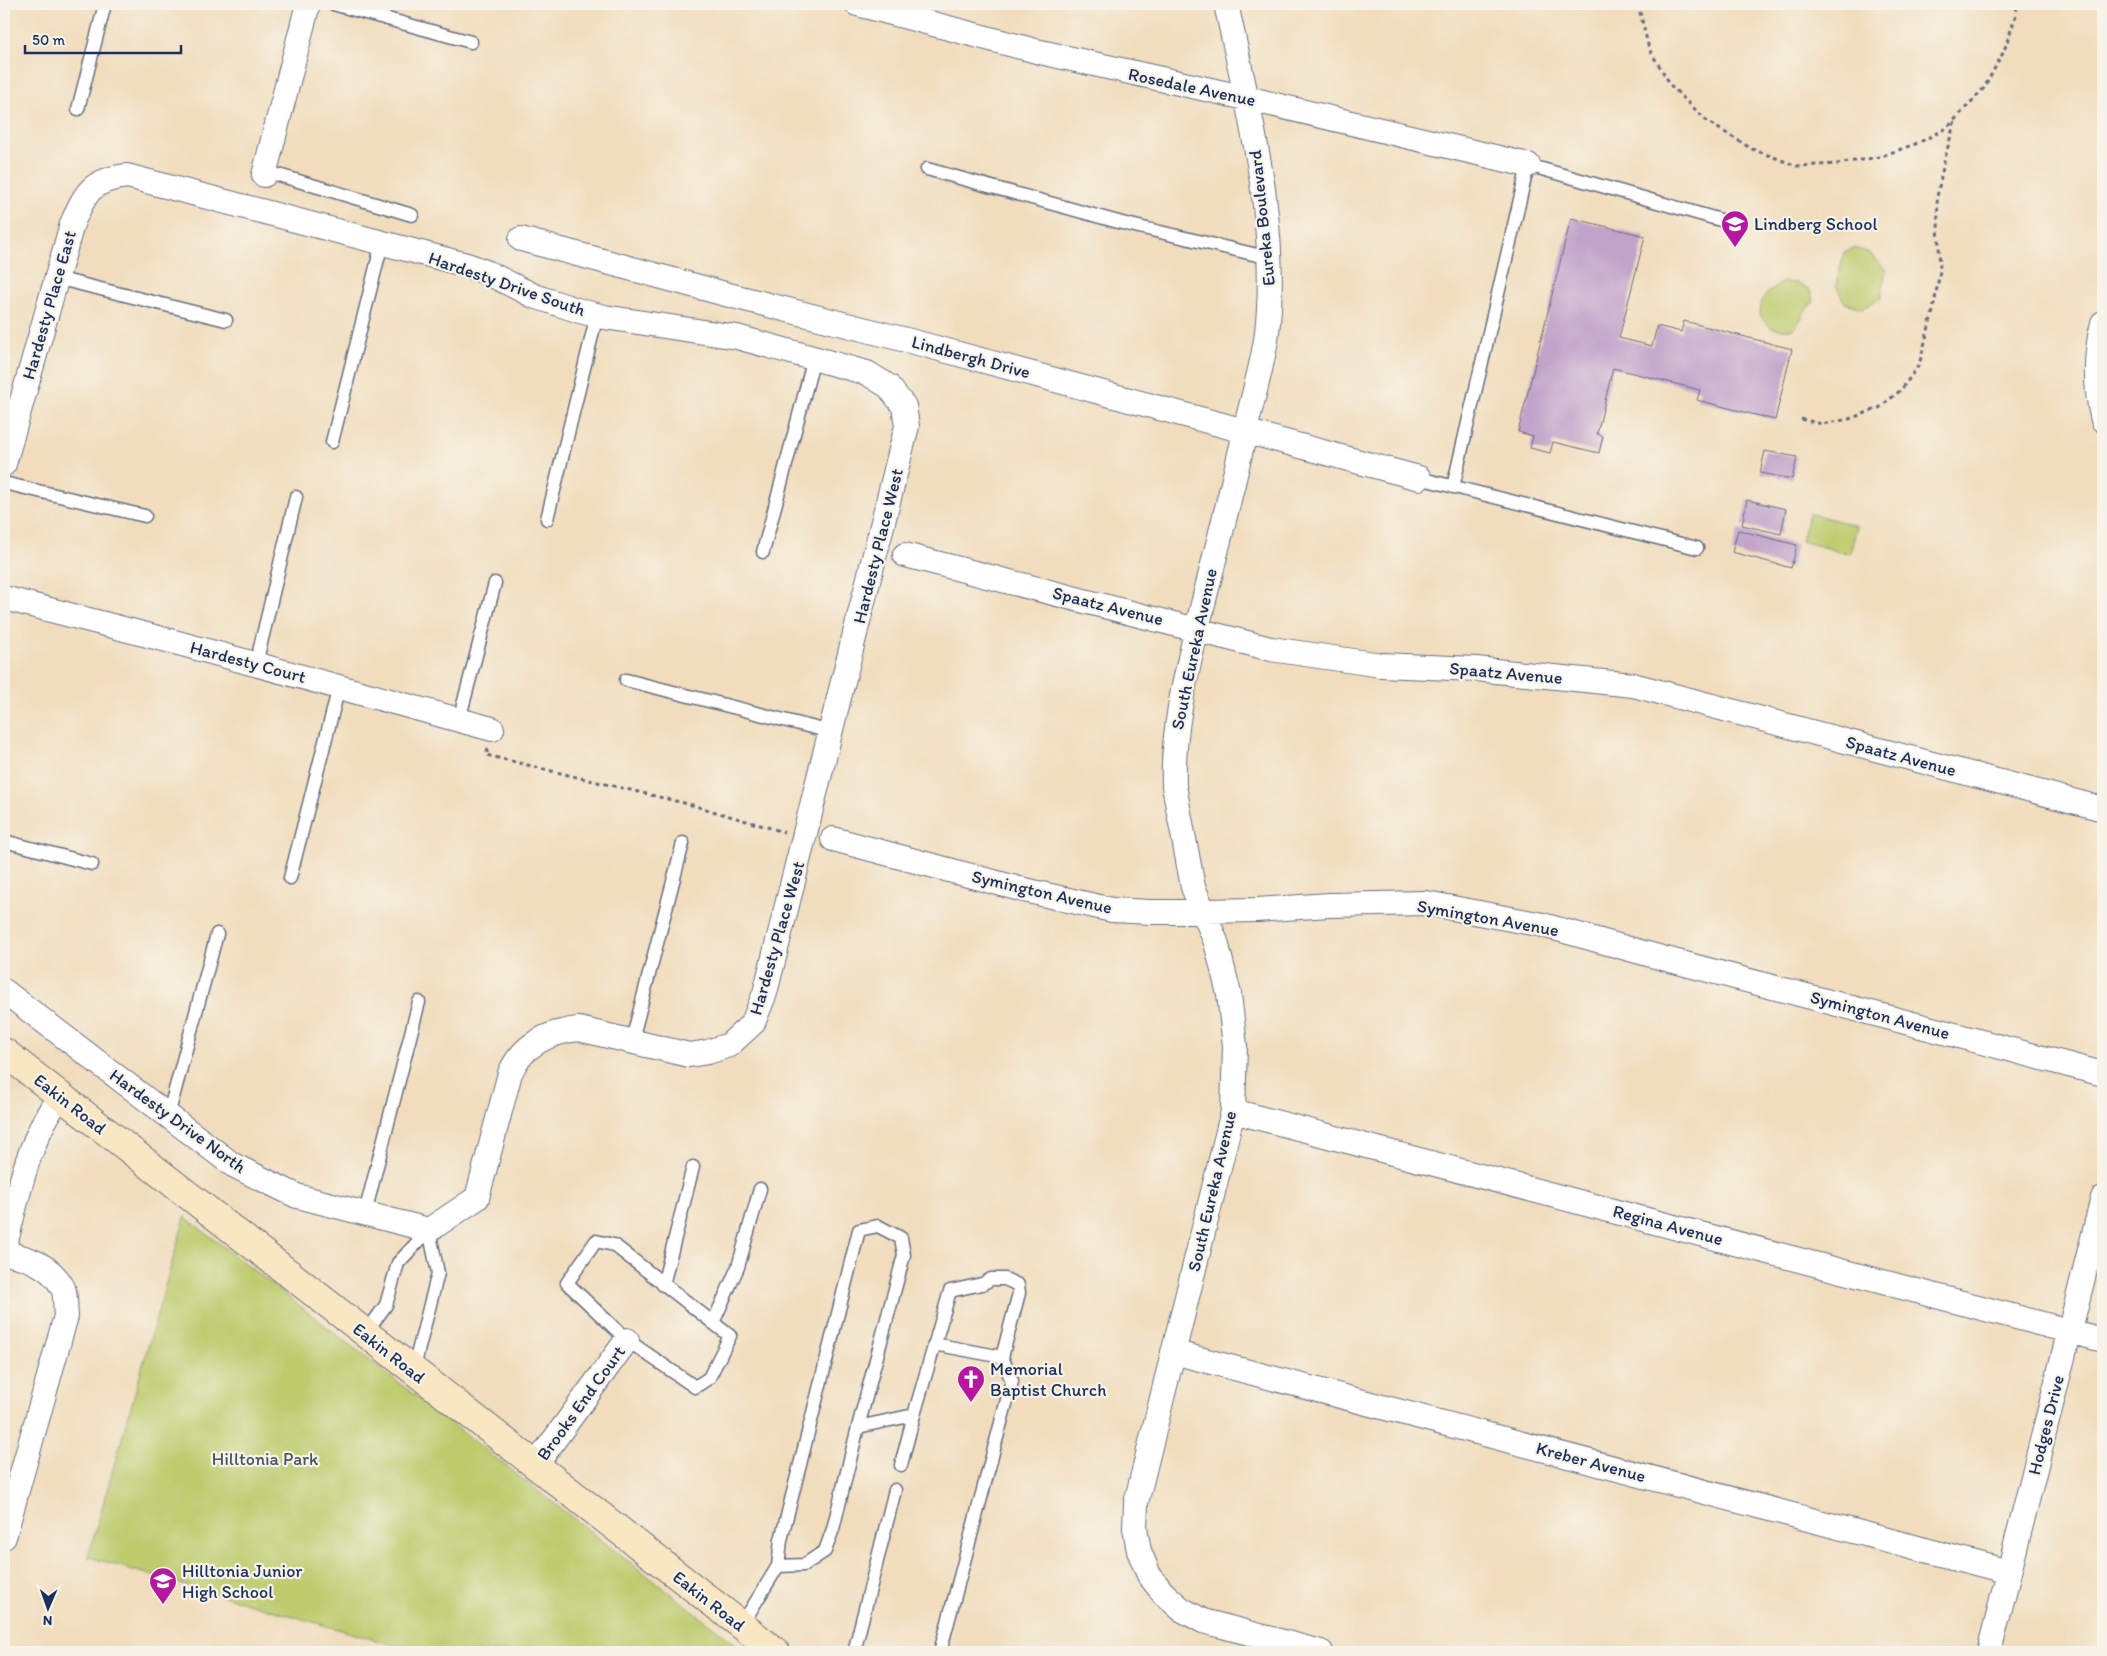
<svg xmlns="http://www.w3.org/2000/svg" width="2107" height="1656" viewBox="0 0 2107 1656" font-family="Itim,sans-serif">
	<rect width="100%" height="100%" fill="#f7f3e8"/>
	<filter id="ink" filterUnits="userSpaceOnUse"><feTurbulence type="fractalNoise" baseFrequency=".02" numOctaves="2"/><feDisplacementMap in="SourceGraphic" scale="10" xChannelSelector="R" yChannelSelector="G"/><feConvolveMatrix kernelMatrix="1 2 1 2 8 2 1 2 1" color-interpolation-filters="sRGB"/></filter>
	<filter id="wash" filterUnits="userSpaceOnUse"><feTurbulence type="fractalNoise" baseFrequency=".0096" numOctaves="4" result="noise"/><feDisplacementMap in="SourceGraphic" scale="20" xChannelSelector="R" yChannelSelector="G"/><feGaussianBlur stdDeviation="1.12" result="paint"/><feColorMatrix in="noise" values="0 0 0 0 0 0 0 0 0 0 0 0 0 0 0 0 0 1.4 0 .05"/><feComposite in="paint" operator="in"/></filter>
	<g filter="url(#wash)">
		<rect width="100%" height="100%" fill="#f1ddbd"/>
		<path fill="#bdcb6d" stroke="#6c7d66" d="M1854 248 1870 253 1886 270 1881 298 1863 308 1845 303 1836 286 1844 252Z
			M1783 282 1798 283 1810 290 1814 302C1802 310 1803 321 1793 329 1776 330 1770 330 1760 315 1761 296 1766 292 1783 282Z
			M1809 513 1857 526 1850 554 1801 541Z
			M185 1217 707 1622 746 1652H417L88 1557Z"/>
		<g id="blocks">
			<path fill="#c1a3ca" d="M1571 218 1645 236 1619 338 1652 346 1657 326 1681 332 1684 321 1792 349 1775 420 1697 400 1700 390 1613 368 1597 434 1603 436 1599 453 1553 442 1550 453 1530 448 1533 436 1518 432Z
				M1765 451 1797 457 1792 479 1760 473Z
				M1747 500 1786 509 1781 534 1742 525Z
				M1738 530 1797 545 1791 568 1732 552Z"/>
		</g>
	</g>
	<g filter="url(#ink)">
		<use href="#blocks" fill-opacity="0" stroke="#666c7f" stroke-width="1"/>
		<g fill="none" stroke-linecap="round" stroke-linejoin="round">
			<g stroke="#666c7f" stroke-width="15">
				<path id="lane" d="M333 4 471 42
					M78 109 105 4
					M927 169 1122 223 1270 258
					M265 171 412 215
					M56 278 226 320
					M332 442 382 243
					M1419 478 1697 548
					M4 483 145 516
					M1453 487 1528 165 1724 221
					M547 519 597 315
					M763 552 814 358
					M256 664 296 497
					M626 680 831 732
					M459 720 495 583
					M4 841 92 864
					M290 878 339 687
					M632 1040 683 843
					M168 1116 217 934
					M365 1213 419 1002
					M596 1241 614 1245 730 1336 709 1378 695 1387 627 1340 567 1283Z
					M663 1285 693 1167
					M713 1323 738 1267 760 1189
					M365 1334 386 1305 398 1263 429 1230
					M413 1371 438 1273 429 1230
					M858 1427 914 1415 950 1291 982 1284 991 1279H1005L1018 1285 1019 1293 1002 1357 934 1344
					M901 1465 914 1415
					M741 1626 778 1566 781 1540 859 1230 878 1226 901 1238 904 1255 858 1427 833 1529 825 1551 804 1565 778 1566
					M854 1652 895 1490
					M940 1652 1012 1381 1002 1357"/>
			</g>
			<g stroke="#666c7f" stroke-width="26">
				<path id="street" d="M857 4 1036 51 1246 98 1528 165
					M1226 4C1249 110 1281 231 1266 340 1262 365 1255 390 1249 414 1234 483 1216 552 1199 620 1186 675 1172 729 1174 786L1193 887 1216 942 1229 994 1235 1046 1233 1111 1136 1503 1135 1528 1139 1551 1149 1575 1163 1593 1181 1609 1203 1621 1321 1652
					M264 175 308 4
					M521 239 729 295 914 342 1419 478
					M2103 323C2095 354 2095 388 2103 420
					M4 464 72 224C85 193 91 180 127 176L467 265 488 273 534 296 580 311 604 317 737 337 867 373 888 386 904 406 907 426 765 993 753 1023 729 1045 708 1052 689 1055 579 1029C549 1032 523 1044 510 1073L477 1198 429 1230 297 1196 233 1165 4 991
					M905 555 1271 649 1381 665 1476 669 1633 685 2103 809
					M4 598 178 643 492 729
					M833 839 1020 889 1112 910 1150 912 1257 910 1329 905 1426 903 1543 925 1651 955 2103 1074
					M1233 1111 2103 1340
					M4 1249C18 1196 27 1141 60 1096
					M4 1253C27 1257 51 1265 63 1288 66 1295 65 1308 66 1316L4 1537
					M1173 1352 2009 1572
					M535 1466 627 1340
					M1989 1652 2103 1198"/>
			</g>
			<g stroke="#666c7f" stroke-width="30">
				<path id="secondary" d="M4 1052 776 1652"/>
			</g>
			<path stroke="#666c7f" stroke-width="3" stroke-dasharray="4 4" stroke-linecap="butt" d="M1638 4 1649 49 1672 87 1708 122 1752 149 1797 166 1837 164 1879 157 1918 143 1947 128 1984 88 2004 51 2016 15 2017 4
				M1801 419 1822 424 1849 419 1879 408 1901 390 1919 365 1933 311 1940 271 1937 197 1944 162 1955 120
				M488 749 486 755 692 805 784 832"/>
			<use href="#lane" stroke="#fff" stroke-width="12"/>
			<use href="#street" stroke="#fff" stroke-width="24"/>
			<use href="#secondary" stroke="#f9e7c3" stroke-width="28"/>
		</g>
	</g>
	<defs>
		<g id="school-pin" transform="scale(1.4375)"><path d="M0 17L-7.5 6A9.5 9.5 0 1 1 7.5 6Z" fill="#b5179e" stroke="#f7f3e8"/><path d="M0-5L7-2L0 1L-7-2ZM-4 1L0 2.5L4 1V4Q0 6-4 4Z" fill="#fff"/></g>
		<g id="church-pin" transform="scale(1.4375)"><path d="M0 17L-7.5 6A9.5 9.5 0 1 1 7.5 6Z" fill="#b5179e" stroke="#f7f3e8"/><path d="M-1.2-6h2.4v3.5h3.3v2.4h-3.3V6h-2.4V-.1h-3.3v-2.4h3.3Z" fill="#fff"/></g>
	</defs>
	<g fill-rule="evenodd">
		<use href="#school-pin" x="1735" y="224"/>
		<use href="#church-pin" x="971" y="1379"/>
		<use href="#school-pin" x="163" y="1581"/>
	</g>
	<g text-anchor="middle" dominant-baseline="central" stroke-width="4.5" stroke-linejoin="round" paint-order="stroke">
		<g font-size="18" fill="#1b2f5e" stroke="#f7f3e8">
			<text transform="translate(1192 87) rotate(12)">Rosedale Avenue</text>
			<text transform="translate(1262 218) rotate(-96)">Eureka Boulevard</text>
			<text transform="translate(507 284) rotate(19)">Hardesty Drive South</text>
			<text transform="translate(49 305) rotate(-74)">Hardesty Place East</text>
			<text transform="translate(971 357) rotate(15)">Lindbergh Drive</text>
			<text transform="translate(878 546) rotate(-76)">Hardesty Place West</text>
			<text transform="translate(1108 606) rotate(14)">Spaatz Avenue</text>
			<text transform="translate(1194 649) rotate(-78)">South Eureka Avenue</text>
			<text transform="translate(248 662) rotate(15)">Hardesty Court</text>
			<text transform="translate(1506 673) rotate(5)">Spaatz Avenue</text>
			<text transform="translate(1901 756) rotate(15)">Spaatz Avenue</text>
			<text transform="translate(1042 892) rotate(13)">Symington Avenue</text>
			<text transform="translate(1488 918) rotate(10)">Symington Avenue</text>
			<text transform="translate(777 938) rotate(-74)">Hardesty Place West</text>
			<text transform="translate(1880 1015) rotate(15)">Symington Avenue</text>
			<text transform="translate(70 1104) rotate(38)">Eakin Road</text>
			<text transform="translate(178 1121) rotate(36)">Hardesty Drive North</text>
			<text transform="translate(1212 1191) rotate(-77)">South Eureka Avenue</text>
			<text transform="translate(1668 1225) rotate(15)">Regina Avenue</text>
			<text transform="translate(389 1353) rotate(38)">Eakin Road</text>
			<text transform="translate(581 1403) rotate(-54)">Brooks End Court</text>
			<text transform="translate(2046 1425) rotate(-76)">Hodges Drive</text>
			<text transform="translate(1591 1462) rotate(15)">Kreber Avenue</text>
			<text transform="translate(709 1601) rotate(38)">Eakin Road</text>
		</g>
		<g font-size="18" fill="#1b2f5e" stroke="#f7f3e8" text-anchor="start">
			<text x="1754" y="224">Lindberg School</text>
			<text x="990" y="1369">Memorial<tspan x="990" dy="21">Baptist Church</tspan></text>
			<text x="182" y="1571">Hilltonia Junior<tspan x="182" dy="21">High School</tspan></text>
		</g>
		<g font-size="18" fill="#445662" stroke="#f7f3e8">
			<text x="265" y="1459">Hilltonia Park</text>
		</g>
	</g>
	<rect width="2107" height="1656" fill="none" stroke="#f7f3e8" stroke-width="20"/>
	<g transform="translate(48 1608) rotate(182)" stroke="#f7f3e8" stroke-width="4" paint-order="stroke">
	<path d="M0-4L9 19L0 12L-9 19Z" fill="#1b2f5e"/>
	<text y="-8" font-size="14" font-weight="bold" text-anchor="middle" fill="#1b2f5e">N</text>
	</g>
	<path d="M25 45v8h156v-8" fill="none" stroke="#1b2f5e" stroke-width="2.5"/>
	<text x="32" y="45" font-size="15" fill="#1b2f5e" stroke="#f7f3e8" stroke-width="4" paint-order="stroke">50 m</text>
</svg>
